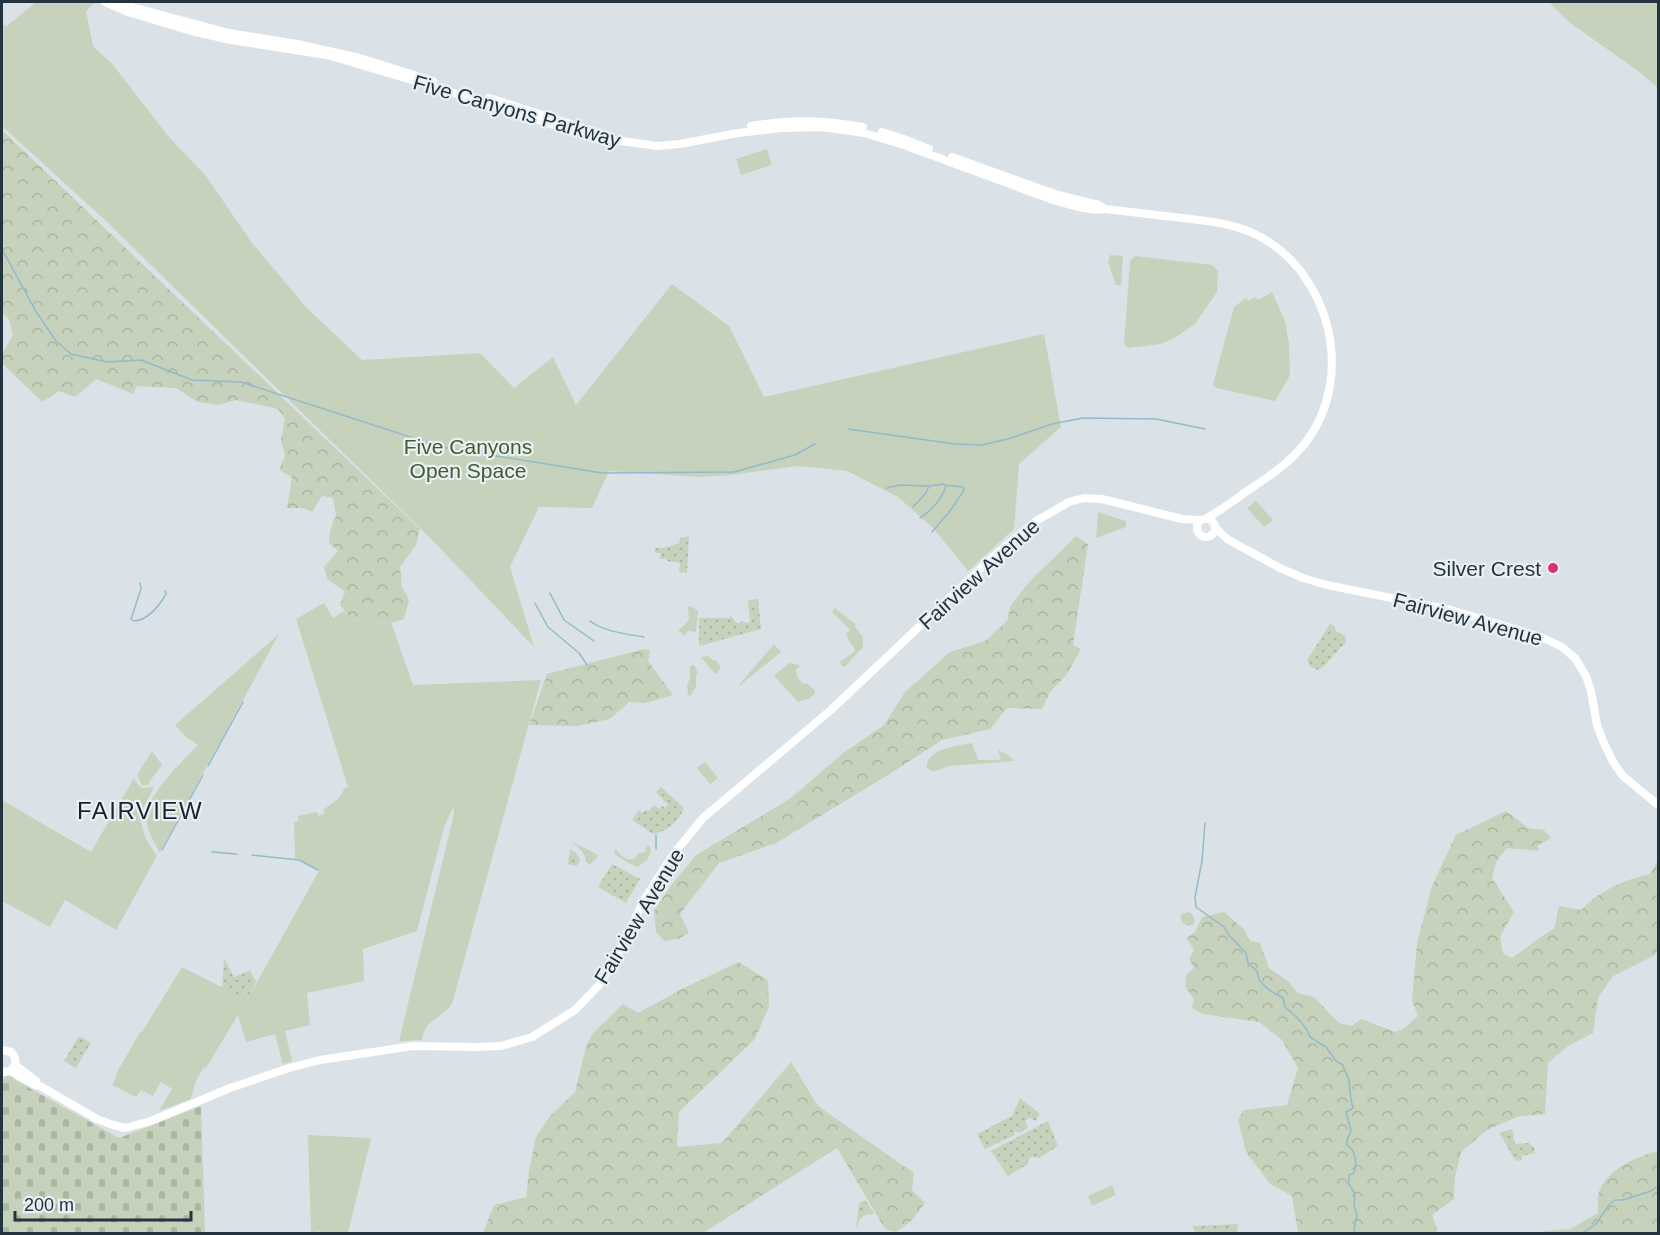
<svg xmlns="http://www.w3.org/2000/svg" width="1660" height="1235" viewBox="0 0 1660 1235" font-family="Arial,sans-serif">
	<defs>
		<pattern id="forest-crowns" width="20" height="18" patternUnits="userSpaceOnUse" patternTransform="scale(1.5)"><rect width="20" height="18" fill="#c6d2bb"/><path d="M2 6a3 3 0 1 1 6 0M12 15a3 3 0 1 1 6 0" fill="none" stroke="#aab5a2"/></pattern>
		<pattern id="cemetery-stones" width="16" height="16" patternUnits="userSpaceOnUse" patternTransform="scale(1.5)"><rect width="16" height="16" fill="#c6d2bb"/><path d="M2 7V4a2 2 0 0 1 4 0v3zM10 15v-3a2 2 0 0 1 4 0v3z" fill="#aab5a2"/></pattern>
		<pattern id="garden-dots" width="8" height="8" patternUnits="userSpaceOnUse" patternTransform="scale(1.5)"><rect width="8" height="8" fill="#c6d2bb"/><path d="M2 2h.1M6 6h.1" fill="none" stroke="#aab5a2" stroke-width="1.8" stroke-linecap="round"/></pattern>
	</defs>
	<rect width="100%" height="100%" fill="#dbe2e7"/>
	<path fill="#c6d2bb" d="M36 2H96L86 11 93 46 113 65 169 137 206 176 252 243 307 308 362 360 480 353 514 388 553 357 576 405 672 284 729 326 764 397 1044 334 1061 427 1019 464 1014 529 968 571 934 529 898 497 847 471 798 466 730 475 700 477 609 471 592 508 539 507 510 567 534 647 432 540 105 220 2 126V25L7 26Z
		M1549 2H1658V88L1638 71 1569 22Z
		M767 149 772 165 741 175 736 159Z
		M1110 255 1123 256 1121 285H1116L1108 262Z
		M1135 256 1212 265 1218 271 1217 292 1195 324 1176 337 1161 344 1128 348 1124 344 1130 261Z
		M1272 292 1285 321 1289 344 1290 375 1275 401 1216 388 1213 384 1234 307 1246 298 1248 301 1255 297 1258 300Z
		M1256 501 1273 520 1264 527 1247 508Z
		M1098 512 1126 521V527L1096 538Z
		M324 603 333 618 344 611 352 620 391 622 413 685 541 680 452 1004C441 1020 425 1018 422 1040L399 1041 452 822 454 813 453 808 444 827 417 931 363 949 364 981 307 993 310 1025 285 1031 292 1061 283 1064 275 1034 246 1042 238 1015 206 1068 204 1067 195 1083 191 1099 159 1111 172 1089 161 1082 153 1096 141 1090 136 1097 112 1085 117 1075 116 1074 140 1032H142L182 967 247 1000 319 871 299 860 295 859 294 822 298 821V816L317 812 319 816 325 813 323 810 338 799 345 788 348 787 296 619Z
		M690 606 698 611 696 632 688 631 683 636 682 633 678 631 689 620 688 607Z
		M835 608 856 625 855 627 863 637V648C855 653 851 662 844 667L839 662 853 653 855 648 850 643 846 634 850 630 832 612Z
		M279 634 161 850 159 852C154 841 146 829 146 817 147 794 183 761 198 745L186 737 175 725Z
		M774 644 781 652 739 686V685Z
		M708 656 714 661 716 660 721 668 715 674 701 657Z
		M789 663 799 665 800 666 796 670 797 677 803 684 807 683 815 691V694L808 699 798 702 774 676Z
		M691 665 695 666 698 673 696 676V687L690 696 687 693 688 690 687 685C693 676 688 672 691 665Z
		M972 743 978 760C987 759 993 762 1001 759L998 750 1008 755 1014 761 950 766 933 772 927 768C926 748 957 746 972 743Z
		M152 751 162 765 149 782 150 784 147 785H142L137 775Z
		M705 762 718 778 710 784 697 768Z
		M134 778 138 785 142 788 154 787 139 817 146 839 157 856 116 930 65 900 50 927 2 901V800L91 852Z
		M571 841 598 855 595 861H593L590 865 586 862C585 852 578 847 571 841Z
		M647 845 650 847 651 852 647 860 637 867 623 860 614 853 616 849C620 856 632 866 638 854L645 852Z
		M1188 912 1191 913 1195 920 1194 924 1188 926 1183 923 1180 916 1182 914Z
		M308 1135 371 1138 348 1233H320L319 1231 311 1233Z
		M1112 1185 1116 1195 1092 1206 1088 1196Z"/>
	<path fill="url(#forest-crowns)" d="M2 130 420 529 416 545 400 567 402 587 409 600 404 619 395 622 352 620 340 605 345 592 327 579 324 567 338 551 329 543 330 531 336 515 333 498 322 496 312 512 303 508H287L292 477 279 470 285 456 281 439 285 419 278 409 236 400 218 405 198 402 176 388 137 386 133 394 96 379 75 397 59 391 42 402 2 363V354L13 335 9 319 2 313Z
		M1076 536 1088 544 1073 645 1081 649 1067 674 1050 692 1042 709 1007 708 990 729 942 740 888 775 776 843 719 863 680 914 689 933 678 939 664 941 656 932 654 911 670 887 696 855 791 798 842 754 884 725 905 692 950 652 985 641 1007 621 1011 605 1031 580Z
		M644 649 650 650 648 661 673 695 645 703 629 702 610 719 577 726 529 725 547 674Z
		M1506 811 1528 828 1544 830 1551 838 1537 846 1540 851 1507 848 1497 860 1492 878 1514 912 1500 937 1503 954 1512 958 1542 936 1554 929 1559 906 1581 910C1600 890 1624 880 1650 874L1658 860V949L1655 955 1613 976 1598 998 1593 1033 1568 1046 1548 1063 1545 1114 1517 1117 1487 1130 1461 1152 1455 1177 1454 1199 1432 1215 1438 1230 1435 1233H1298L1292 1196 1270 1184 1246 1152 1238 1119 1244 1110 1287 1105 1298 1068 1282 1040 1259 1022 1203 1014 1192 1008 1194 1000 1185 986 1186 975 1194 968 1189 959 1194 950 1187 938 1195 932 1202 917 1224 912 1245 930 1249 940 1260 943 1269 968 1288 981 1298 993 1314 997 1339 1023 1352 1026 1361 1019 1395 1032 1403 1029 1418 1016 1412 1001 1417 943 1432 886 1456 835Z
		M738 962 768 980 769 1006 755 1039 679 1112 677 1147 722 1143 791 1062 818 1106 902 1165 914 1172 912 1190 925 1203 912 1220 896 1232 885 1229 837 1148 703 1233H483L494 1205 526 1197 529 1171 536 1137 550 1116 575 1092 586 1046 593 1033 623 1004 638 1013 680 990Z
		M1658 1151V1233H1529L1570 1229 1598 1213C1598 1206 1597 1195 1600 1189 1611 1167 1636 1157 1658 1151Z"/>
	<path fill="url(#cemetery-stones)" d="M11 1075 15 1080 119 1138 201 1106 205 1233 2 1234V1080L7 1076Z"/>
	<path fill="url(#garden-dots)" d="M689 536 687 573 679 572 680 563 667 561V559H660L661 553H655V548H664L679 543 680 538Z
		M758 599 761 629 699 646V618H730V616L733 618 736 623H740L741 621 746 623 750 622 748 600Z
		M1330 624 1334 626 1336 631 1345 636 1346 642 1323 667 1318 670 1311 667 1307 660Z
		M661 787 684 808C679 821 667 832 653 834L632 820 639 810 642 813 646 810 648 811 655 805 659 809 662 806 665 808 668 805 656 792Z
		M570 849 575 852 580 859 579 863 576 866 568 864Z
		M612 864 640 879 626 903 598 887Z
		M224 958 234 977 250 970 256 982 247 1000 222 988Z
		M79 1036 91 1043 76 1068 64 1061Z
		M1020 1098 1040 1114 1035 1121 1030 1118 1025 1121 1028 1128 1018 1133 1016 1131 1014 1132 1015 1135 985 1149 977 1134 1012 1116Z
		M1048 1121 1058 1146 1039 1158 1031 1157 1028 1161V1164L1008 1176 991 1151Z
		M1512 1129 1515 1144 1529 1143 1534 1147 1535 1153 1522 1156V1160L1516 1161C1509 1152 1506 1142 1499 1133Z
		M865 1200 874 1213 871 1215 867 1214 860 1219 856 1229 859 1203Z
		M1238 1224 1237 1233 1198 1234V1232L1194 1231 1193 1226Z"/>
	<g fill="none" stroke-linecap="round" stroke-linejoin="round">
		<path stroke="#91bbcc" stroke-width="1.5" d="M2 249 35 310 56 341 71 354 107 362 141 360 192 380 241 382 441 447 602 473 734 472 795 455 815 444
			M848 429 955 444 982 445 1008 439 1052 424 1083 418 1156 419 1205 429
			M887 488 900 485 928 486
			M913 507 926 493 929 486 944 484 946 486C942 499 931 511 920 518
			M932 532 950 511 964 490 963 487 945 485
			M140 583 141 589 131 619 134 621C149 620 159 606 166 594L165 591
			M550 593 564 620 594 641
			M535 603 548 627 579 653 587 665
			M590 621C604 632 627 634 644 637
			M208 766 243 702
			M1205 823 1202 861 1195 897 1196 907 1224 927 1228 934 1246 953 1248 963 1257 971 1259 980 1269 990 1283 998 1285 1007C1295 1015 1306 1025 1310 1037L1326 1047 1336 1061 1343 1065C1344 1071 1347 1074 1349 1080 1350 1090 1350 1098 1353 1108L1346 1112 1351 1131 1347 1140V1145C1356 1150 1357 1164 1354 1173L1349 1175V1184L1355 1194 1354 1205 1357 1216 1354 1229 1355 1234
			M656 849V835
			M162 850 203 775
			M212 852 237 854
			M252 855 299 860 318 870
			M1581 1234 1596 1224 1609 1205 1615 1200H1623L1651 1191 1658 1186"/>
		<path stroke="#fff" stroke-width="8" d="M105 2 128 12 191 31 231 40 327 55 439 88 578 133 607 139 657 146 680 144 738 133 781 128 822 127 864 133 901 144 1053 200C1069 204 1088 212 1105 209 1130 212 1156 215 1182 218 1207 221 1233 223 1257 235 1330 272 1356 376 1306 442 1290 463 1268 477 1247 491 1233 501 1220 511 1205 519
			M119 2 132 7 229 33 297 44 360 58 433 81
			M489 98 599 133
			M751 126C793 119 822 120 863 127
			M882 132 904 139 929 149
			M952 157 1058 195 1099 205 1105 209
			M1197 528a9 9 0 1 1 18 0a9 9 0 1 1-18 0Z
			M1215 527 1227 539 1280 568 1303 578 1327 585 1451 610 1541 637 1562 647 1575 658 1586 676 1591 691 1597 725 1603 741 1613 762 1623 776 1658 805
			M2 1050 11 1052C20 1061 14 1073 2 1072
			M15 1065 36 1081
			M10 1071 35 1085 40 1086 97 1119 113 1125 125 1128 151 1121 230 1088 289 1068 320 1060 413 1046 479 1047 501 1046 532 1037 575 1010 599 985 619 952 643 902 672 856 703 818 832 709 994 556 1036 521 1069 502 1084 498 1102 499 1182 519 1201 520"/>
	</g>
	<circle fill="#dc2f70" stroke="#eaf1f5" stroke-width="2" cx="1553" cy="568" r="6"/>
	<g text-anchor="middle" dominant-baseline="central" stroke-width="4.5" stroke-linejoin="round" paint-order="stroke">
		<g font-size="21" fill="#23333f" stroke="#eaf1f5">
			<text transform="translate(517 111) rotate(16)">Five Canyons Parkway</text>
			<text transform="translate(979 574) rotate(-42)">Fairview Avenue</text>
			<text transform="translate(1468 619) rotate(15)">Fairview Avenue</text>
			<text transform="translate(639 916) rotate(-59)">Fairview Avenue</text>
		</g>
		<g font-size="21" fill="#425c2f" stroke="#eaf1f5">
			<text x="468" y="446">Five Canyons<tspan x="468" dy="24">Open Space</tspan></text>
		</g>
		<g font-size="21" fill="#23333f" stroke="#eaf1f5" text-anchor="end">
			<text x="1541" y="568">Silver Crest</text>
		</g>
		<g font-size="24" letter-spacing="1.5" fill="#16242f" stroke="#eaf1f5">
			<text x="140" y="810">FAIRVIEW</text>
		</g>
	</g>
	<rect width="1660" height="1235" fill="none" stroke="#23333f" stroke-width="6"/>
	<path d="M15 1211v9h176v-9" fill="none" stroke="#23333f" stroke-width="3"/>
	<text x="24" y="1211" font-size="18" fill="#23333f" stroke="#eaf1f5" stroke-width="4.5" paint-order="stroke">200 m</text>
</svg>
